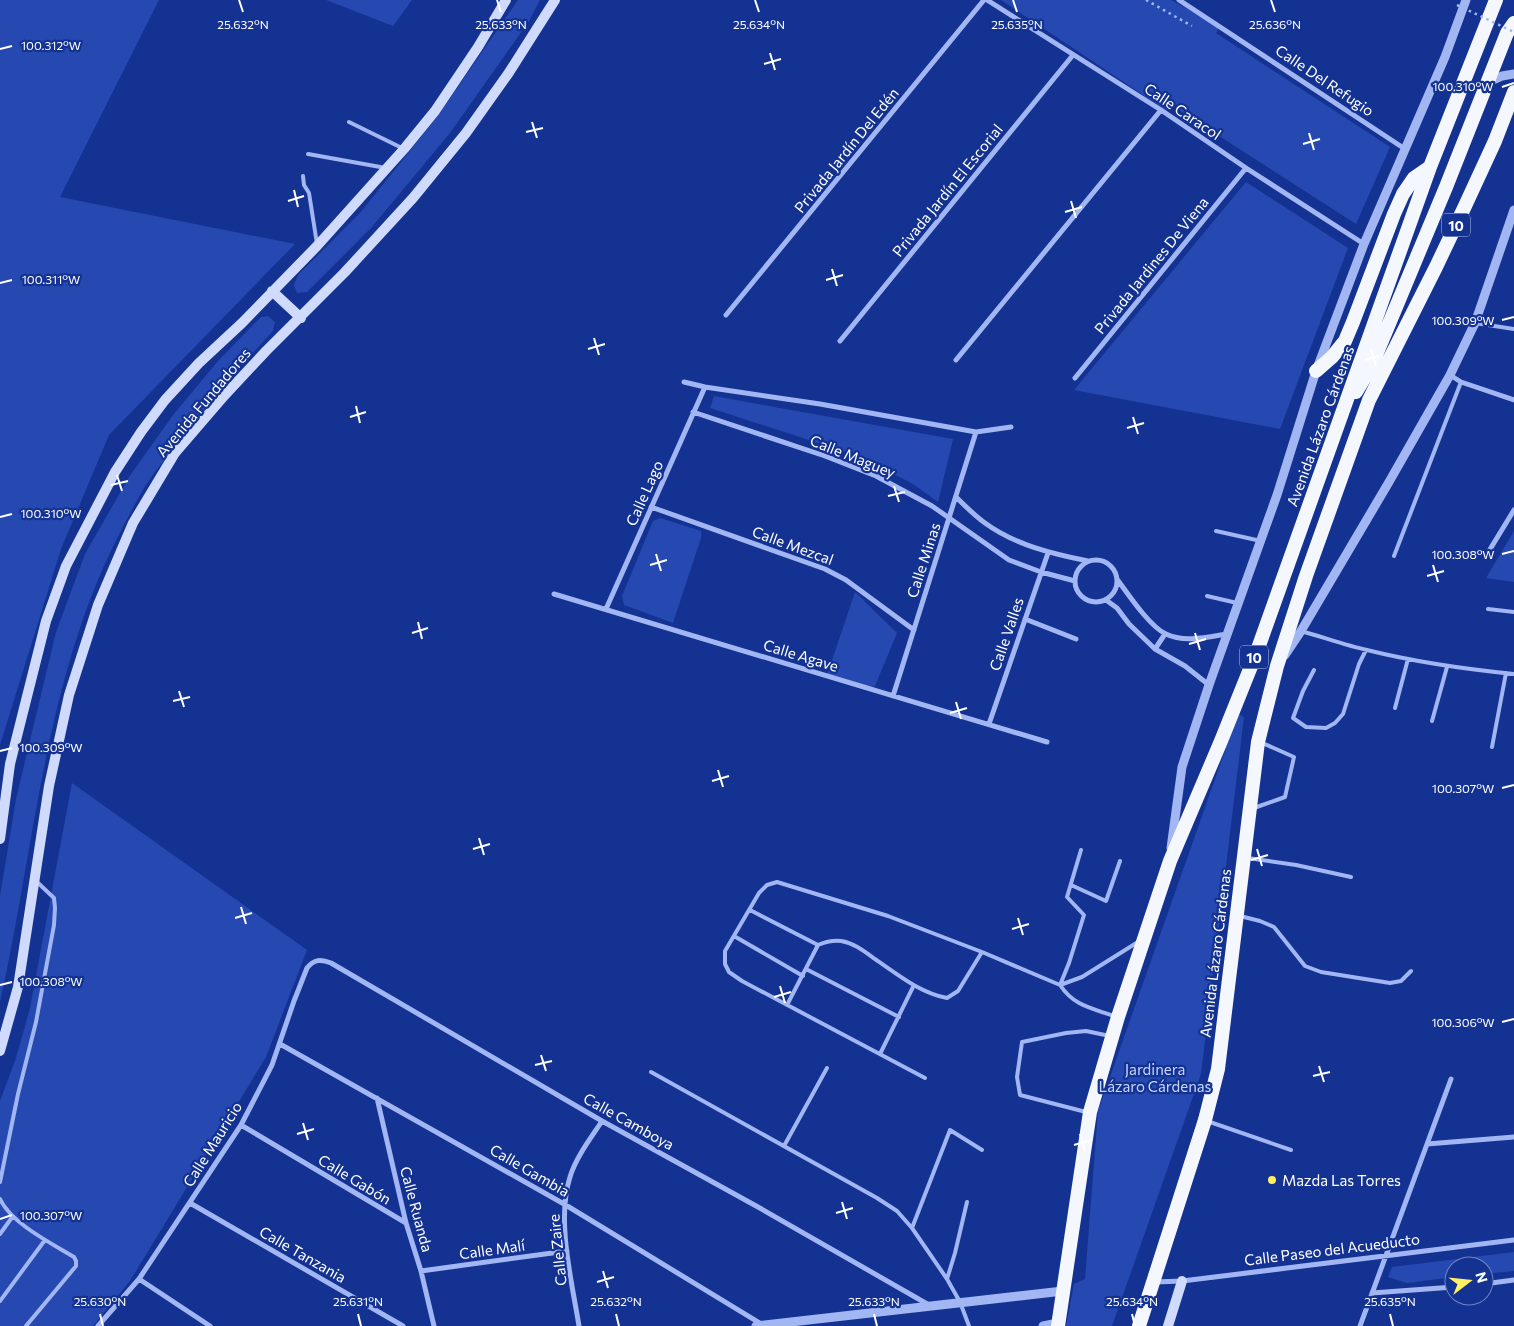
<svg xmlns="http://www.w3.org/2000/svg" width="1514" height="1326" viewBox="0 0 1514 1326" font-family="Commissioner,sans-serif">
	<rect width="100%" height="100%" fill="#133292"/>
	<path fill="#2549b1" d="M0 0H159L60 197 295 244 109 435 61 549 0 745Z
		M326 0H412L393 26Z
		M518 0H540L529 21 450 133 371 228 307 292 297 293 294 285 298 275 360 213 437 117Z
		M1001 0H1171L1220 26 1216 33 1390 147 1356 224 1171 105 1167 111Z
		M1246 182 1348 248 1280 429 1074 390Z
		M268 316 275 322 273 331C239 367 208 404 178 443 168 456 157 468 148 482 139 495 132 511 124 525 45 672 36 842 0 1002V896L16 799 56 632 85 554 129 477 173 415 218 361 261 317Z
		M714 396 953 439 938 502 913 484 861 457 710 408Z
		M660 518 701 531V538L673 623 624 605 622 596 653 521Z
		M1514 531V582L1486 578Z
		M855 592 897 633 875 686 868 688 827 675Z
		M1238 714 1244 717 1201 1074 1112 1326H1066L1074 1284 1085 1279 1098 1111Z
		M72 783 307 950 266 1057 130 1281 93 1326H0V1101L16 1058 30 1008Z
		M1514 1252V1271L1484 1274V1266H1454V1277L1407 1283 1388 1277 1392 1267Z"/>
	<g fill="none" stroke-linecap="round" stroke-linejoin="round">
		<path stroke="#a1b6f2" stroke-width="2.5" stroke-dasharray="2.5 4" stroke-linecap="butt" d="M1146 0 1192 26"/>
		<path stroke="#a1b6f2" stroke-width="4" d="M349 122 402 148
			M308 154 386 168
			M303 176 304 185 309 193 317 244
			M1475 323 1514 329
			M1216 531 1261 541
			M1394 556 1461 382
			M1207 596 1237 603
			M1488 609 1514 612
			M1301 631C1323 637 1345 645 1367 650 1415 662 1464 669 1514 674
			M1314 670 1303 691 1293 718 1306 727 1326 728 1335 723 1343 714 1359 664 1366 650
			M1395 708 1408 659
			M1432 721 1447 667
			M1492 747 1506 673
			M1254 808 1285 797 1294 757 1260 742
			M1248 858 1296 865 1351 877
			M1071 885 1106 901 1120 861
			M750 910 818 945
			M1240 916 1260 921 1274 927 1305 966 1321 972 1390 983 1401 981 1411 971
			M734 936 803 976
			M806 969 899 1017
			M1060 985 1069 963 1084 915 1067 897 1081 850
			M1060 985 1082 977 1138 942
			M787 1005 818 945C825 942 832 940 841 941 854 943 864 951 875 959 897 974 920 993 947 998L958 991 982 952
			M880 1054 914 985
			M651 1072 877 1198 897 1211 912 1228 947 1279 960 1302 969 1326
			M925 1078 742 981 729 972 725 964V951L759 893 767 885 777 882 888 916 982 952 1060 985C1074 1006 1091 1008 1114 1016
			M1086 1112 1020 1095 1017 1077 1022 1042 1066 1033 1086 1031 1110 1036
			M1207 1121 1291 1150
			M784 1146 827 1068
			M0 1182 18 1094 36 1022 54 925 55 908 54 898 36 881
			M0 1199C12 1224 51 1243 74 1257L76 1261V1266L26 1326
			M912 1228 950 1130 982 1150
			M0 1234 13 1216
			M947 1279 955 1253 967 1202
			M0 1301 45 1240"/>
		<path stroke="#a1b6f2" stroke-width="5" d="M987 0 1161 110 1246 168 1364 244
			M1179 0 1405 149
			M726 315 984 0
			M840 341 1073 55
			M956 360 1161 110
			M1450 375 1461 382 1514 400
			M1075 378 1246 168
			M684 382 705 387 820 404 976 432 1011 427
			M693 412 825 456 876 476 932 506 1009 560 1041 572 1075 581
			M956 497C965 506 975 516 985 523 1015 545 1053 554 1088 561
			M651 507 825 569 846 580 914 630
			M1489 551 1514 510
			M1075 581a21 21 0 1 1 42 0a21 21 0 1 1-42 0Z
			M1117 579C1128 594 1150 627 1166 634 1184 643 1208 637 1227 634
			M554 594 1047 742
			M1106 600 1117 608 1129 624 1155 649 1185 666 1209 685
			M606 609 705 387
			M1025 619 1076 639
			M1155 649 1165 634
			M893 696 976 432
			M989 724 1048 553
			M280 1044 564 1204 763 1325
			M377 1098 406 1223 421 1271 434 1326
			M241 1125 406 1223
			M1427 1144 1514 1137
			M190 1203 403 1326
			M421 1271 567 1251
			M139 1279 210 1326
			M1155 1282 1182 1281 1514 1240
			M1484 1284 1514 1280
			M1372 1293 1454 1287
			M98 1326 139 1279 241 1125 272 1065 294 1001 307 968C314 959 321 959 331 963L602 1121 758 1207 929 1305
			M579 1326C572 1282 556 1220 570 1177 576 1157 591 1138 602 1121
			M1360 1326 1451 1079"/>
		<path stroke="#a1b6f2" stroke-width="9" d="M1489 82 1502 76 1514 74
			M1285 655 1301 631 1389 482 1450 375 1475 323 1514 210
			M1171 848 1182 767 1209 685 1277 495 1316 371 1364 244 1445 57 1466 0
			M756 1326 1063 1291
			M1043 1326 1058 1323"/>
		<path stroke="#cfdafc" stroke-width="10" d="M272 291 301 318
			M0 839 10 764 46 621 66 566 115 472 141 432 165 400 199 363 242 323 317 246 404 149 435 111 478 47 506 0
			M0 1051 18 987 49 786 69 695 98 605 133 523 175 453 224 396 266 351 345 272 413 198 466 133 508 74 555 0
			M1168 1326 1182 1281"/>
		<path stroke="#f5f7ff" stroke-width="14" d="M1316 371 1332 357 1345 341 1353 322 1394 214 1403 194 1414 178 1430 167
			M1356 392 1371 367 1446 187 1507 33 1514 23
			M1058 1326 1090 1112 1118 1017 1170 861 1221 741 1256 654 1430 167 1496 0
			M1139 1326 1205 1120 1218 1069 1258 742 1277 666 1306 576 1369 400 1436 267 1465 206 1495 141 1514 92"/>
		<path stroke="#a1b6f2" stroke-width="2.5" stroke-dasharray="2.5 4" stroke-linecap="butt" d="M1457 5 1514 32"/>
	</g>
	<path fill="none" stroke="#fff" stroke-width="2" d="M239 0 243 12M497 0 501 12M755 0 759 12M1013 0 1017 12M1271 0 1275 12M0 49 12 46M770 53 775 70M764 64 781 59M1502 87 1514 83M532 122 537 138M526 132 543 128M1309 133 1314 150M1303 144 1320 139M294 190 298 207M288 201 304 196M1071 201 1076 218M1065 212 1082 207M832 269 837 286M826 280 843 275M0 283 12 280M1502 320 1514 317M594 338 599 355M588 349 605 344M1371 349 1376 366M1365 360 1382 355M356 406 360 423M350 417 366 412M1133 417 1138 434M1127 428 1144 423M117 475 122 491M111 485 128 481M894 486 899 502M888 496 905 492M0 517 12 514M656 554 661 571M1502 554 1514 551M650 565 667 560M1433 565 1438 582M1427 576 1444 571M418 622 422 639M412 633 428 628M1195 633 1200 650M1189 644 1206 639M179 691 184 707M173 701 190 697M956 702 961 719M950 713 967 708M0 751 12 748M718 770 723 787M712 781 729 776M1502 788 1514 785M479 838 484 855M473 849 490 844M1257 849 1262 866M1251 860 1268 855M241 907 246 924M235 918 252 913M1018 918 1023 935M1012 929 1029 924M0 985 12 982M780 986 785 1003M774 997 791 992M1502 1022 1514 1019M541 1055 546 1071M535 1065 552 1061M1319 1066 1324 1082M1313 1076 1330 1072M303 1123 308 1140M297 1134 314 1129M1080 1134 1085 1151M1074 1145 1091 1140M842 1202 847 1219M836 1213 853 1208M0 1219 12 1215M603 1271 608 1288M597 1282 614 1277M100 1314 103 1326M358 1314 361 1326M616 1314 619 1326M874 1314 877 1326M1132 1314 1135 1326M1390 1314 1393 1326"/>
	<circle fill="#fff061" stroke="#133292" stroke-width="2" cx="1272" cy="1180" r="5"/>
	<g text-anchor="middle" dominant-baseline="central" stroke-width="4.5" stroke-linejoin="round" paint-order="stroke">
		<g fill="#133292" stroke="#b8c2de" stroke-width="1">
			<rect x="1442" y="213.5" width="28" height="23" rx="4"/>
			<rect x="1240" y="645.5" width="28" height="23" rx="4"/>
		</g>
		<g font-size="14" font-weight="bold" fill="#fff">
			<text x="1456" y="225">10</text>
			<text x="1254" y="657">10</text>
		</g>
		<g font-size="15" fill="#fff" stroke="#133292">
			<text transform="translate(1325 80) rotate(34)">Calle Del Refugio</text>
			<text transform="translate(1183 111) rotate(34)">Calle Caracol</text>
			<text transform="translate(846 150) rotate(-51)">Privada Jardín Del Edén</text>
			<text transform="translate(947 190) rotate(-51)">Privada Jardín El Escorial</text>
			<text transform="translate(1151 265) rotate(-51)">Privada Jardines De Viena</text>
			<text transform="translate(203 402) rotate(-50)">Avenida Fundadores</text>
			<text transform="translate(1320 426) rotate(-70)">Avenida Lázaro Cárdenas</text>
			<text transform="translate(853 456) rotate(22)">Calle Maguey</text>
			<text transform="translate(644 493) rotate(-66)">Calle Lago</text>
			<text transform="translate(793 545) rotate(20)">Calle Mezcal</text>
			<text transform="translate(923 560) rotate(-72)">Calle Minas</text>
			<text transform="translate(1006 634) rotate(-71)">Calle Valles</text>
			<text transform="translate(801 655) rotate(17)">Calle Agave</text>
			<text transform="translate(1215 953) rotate(-83)">Avenida Lázaro Cárdenas</text>
			<text transform="translate(629 1121) rotate(29)">Calle Camboya</text>
			<text transform="translate(212 1144) rotate(-58)">Calle Mauricio</text>
			<text transform="translate(530 1170) rotate(30)">Calle Gambia</text>
			<text transform="translate(355 1179) rotate(31)">Calle Gabón</text>
			<text transform="translate(417 1209) rotate(75)">Calle Ruanda</text>
			<text transform="translate(492 1249) rotate(-8)">Calle Malí</text>
			<text transform="translate(1332 1249) rotate(-7)">Calle Paseo del Acueducto</text>
			<text transform="translate(557 1250) rotate(-96)">Calle Zaire</text>
			<text transform="translate(303 1254) rotate(30)">Calle Tanzania</text>
		</g>
		<g font-size="15" fill="#c8d6fd" stroke="#133292">
			<text x="1155" y="1069">Jardinera<tspan x="1155" dy="17">Lázaro Cárdenas</tspan></text>
		</g>
		<g font-size="15" fill="#fff" stroke="#133292" text-anchor="start">
			<text x="1282" y="1180">Mazda Las Torres</text>
		</g>
	</g>
	<g font-size="12" text-anchor="middle" fill="#fff" stroke="#133292" stroke-width="4.5" stroke-linejoin="round" paint-order="stroke">
		<text x="243" y="29">25.632°N</text>
		<text x="501" y="29">25.633°N</text>
		<text x="759" y="29">25.634°N</text>
		<text x="1017" y="29">25.635°N</text>
		<text x="1275" y="29">25.636°N</text>
		<text x="51" y="50">100.312°W</text>
		<text x="1463" y="91">100.310°W</text>
		<text x="51" y="284">100.311°W</text>
		<text x="1463" y="325">100.309°W</text>
		<text x="51" y="518">100.310°W</text>
		<text x="1463" y="559">100.308°W</text>
		<text x="51" y="752">100.309°W</text>
		<text x="1463" y="793">100.307°W</text>
		<text x="51" y="986">100.308°W</text>
		<text x="1463" y="1027">100.306°W</text>
		<text x="51" y="1220">100.307°W</text>
		<text x="100" y="1306">25.630°N</text>
		<text x="358" y="1306">25.631°N</text>
		<text x="616" y="1306">25.632°N</text>
		<text x="874" y="1306">25.633°N</text>
		<text x="1132" y="1306">25.634°N</text>
		<text x="1390" y="1306">25.635°N</text>
	</g>
	<g transform="translate(1469 1281) rotate(74)"><circle r="24" fill="#133292" stroke="#7184be"/>
	<path d="M0-4L9 19L0 12L-9 19Z" fill="#fff061"/>
	<text y="-8" font-size="14" font-weight="bold" text-anchor="middle" fill="#ffffff">N</text>
	</g>
</svg>
